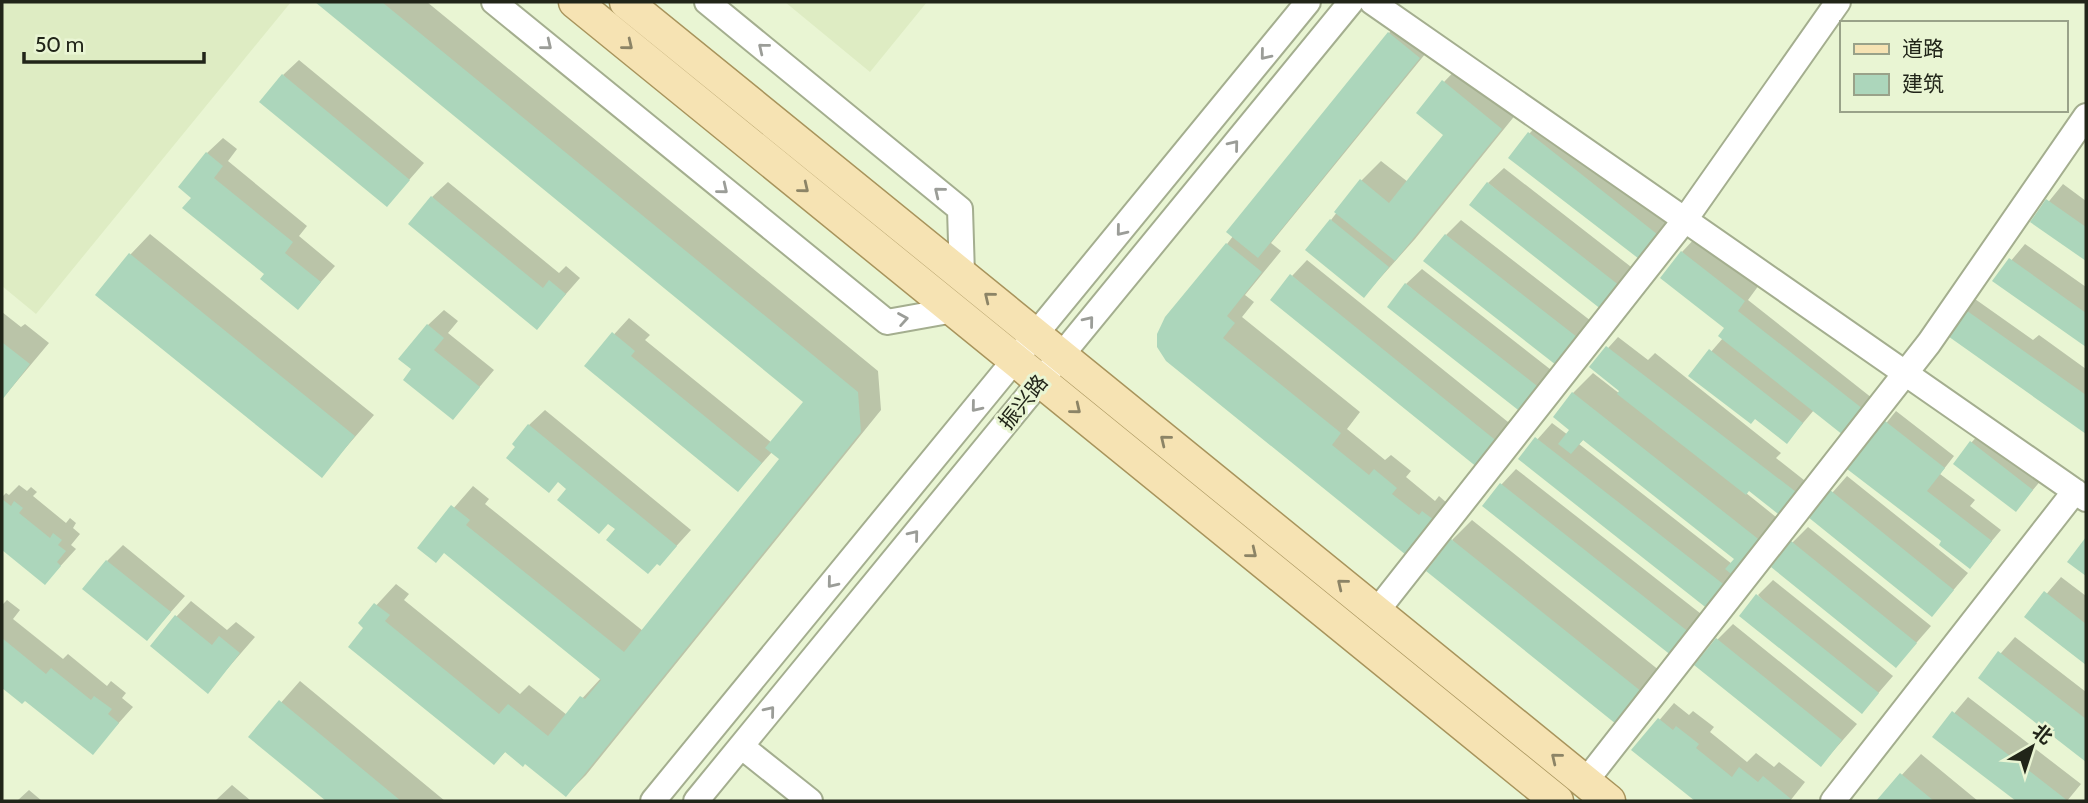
<svg xmlns="http://www.w3.org/2000/svg" width="2088" height="803" viewBox="0 0 2088 803" font-family="Cabin,'Noto Sans SC',sans-serif">
	<rect width="100%" height="100%" fill="#e9f5d3"/>
	<path fill="#deecc3" d="M2 2H291L36 314 2 286Z
		M785 2H927L870 72Z"/>
	<path fill="#0003" fill-rule="evenodd" d="M318 2H427L878 371 881 410 586 775 566 795 526 762 506 751 494 763 360 623 396 584 409 594 404 600 520 694 529 685 567 715 601 678 445 551 419 548 473 486 489 499 485 504 643 631 781 459 772 452 738 490 586 365 629 318 650 335 645 340 772 443 805 401Z
		M1409 13 1439 37 1271 243 1281 251 1245 295 1254 302 1242 317 1360 412 1347 429 1385 460 1391 455 1411 471 1406 477 1435 501 1439 496 1448 504 1422 537 1168 360 1227 244 1389 33Z
		M299 60 424 163 387 205 283 75Z
		M1464 61 1521 108 1415 239 1364 296 1331 220 1361 181 1381 161 1408 182 1446 135 1444 82Z
		M1544 118 1676 221 1658 244 1529 134Z
		M223 138 237 149 228 161 307 226 299 236 335 266 298 308 193 198 207 153Z
		M1504 168 1635 270 1617 292 1488 183Z
		M448 182 559 273 566 266 580 278 537 327 432 197Z
		M2063 184 2086 201V259L2033 221Z
		M1461 220 1591 321 1571 347 1446 235Z
		M150 234 374 415 322 475 130 255Z
		M1697 236 1759 285 1748 300 1872 398 1853 422 1814 410 1787 442 1756 417 1691 375 1723 338 1727 328 1682 252Z
		M2025 244 2086 287V345L1995 280Z
		M1307 260 1513 426 1493 450 1292 276Z
		M1422 269 1555 373 1538 395 1406 284Z
		M1975 299 2033 340 2039 335 2086 369V432L1947 333Z
		M444 310 458 321 448 333 494 370 453 418 414 369 428 325Z
		M2 312 21 327 25 324 49 343 2 399Z
		M1618 337 1648 360 1655 353 1781 453 1776 458 1809 484 1793 505 1749 490 1746 493 1781 521 1724 592 1520 459 1552 423 1568 435 1572 429 1573 393 1593 373 1620 394 1627 384 1591 367ZM1584 439 1736 558 1732 564 1579 444Z
		M545 410 691 530 660 564 517 447 529 425Z
		M1896 411 1954 456 1940 474 1975 500 1970 506 2001 530 1970 567 1949 534 1850 468Z
		M1981 432 2042 479 2016 510 1971 443Z
		M1516 469 1705 617 1672 654 1501 485Z
		M1847 476 1968 573 1932 615 1811 517Z
		M19 485 27 491 31 487 37 492 33 496 66 523 70 518 76 523 73 528 80 534 71 545 76 549 45 583 2 548V497L6 493 9 495Z
		M1472 520 1660 671 1616 722 1452 540Z
		M1808 527 1931 626 1896 666 1792 543Z
		M123 545 185 596 147 639 107 561Z
		M2061 577 2086 596V663L2027 617Z
		M1773 580 1893 676 1862 712 1758 595Z
		M7 600 20 610 13 619 63 659 68 654 107 686 111 681 126 693 122 698 133 707 92 753 25 699 2 688V605Z
		M191 601 227 630 236 622 255 637 208 691 176 617Z
		M1733 624 1857 724 1821 765 1717 640Z
		M2015 637 2086 692V759L1980 677Z
		M300 681 445 801H328L251 737Z
		M1968 697 2081 784 2067 801H2018L1935 736Z
		M1674 703 1689 715 1693 711 1714 727 1710 732 1747 762 1756 753 1774 767 1779 762 1805 782 1790 801H1698L1634 750Z
		M1921 754 1978 801H1878Z
		M232 785 250 800 249 801H215Z
		M29 790 42 801H17Z"/>
	<path fill="#acd6bb" d="M315 2H382L858 392 861 432 566 797 525 764 523 767 505 752 494 765 348 647 363 628 358 623 374 603 390 615 385 621 499 714 508 704 548 736 580 696 585 699 601 680 444 553 436 563 417 548 451 505 470 520 466 525 624 652 779 459 765 448 803 402Z
		M1388 32 1420 58 1258 258 1226 232Z
		M282 74 410 180 387 207 259 102Z
		M1442 80 1502 129 1395 261 1334 212 1360 179 1389 203 1443 135 1416 113Z
		M1528 132 1662 238 1643 262 1508 158Z
		M206 152 223 166 214 178 293 242 285 253 321 282 298 310 260 279 264 274 182 208 191 198 178 187Z
		M1487 182 1620 286 1602 310 1469 205Z
		M431 196 543 288 549 280 566 294 537 330 408 224Z
		M2046 199 2086 227V261L2030 222Z
		M1330 219 1389 267 1364 298 1305 250Z
		M1445 234 1577 337 1556 365 1423 261Z
		M1226 243 1262 272 1227 316 1235 323 1223 338 1341 433 1332 445 1369 475 1374 469 1397 488 1392 494 1419 515 1422 511 1434 520 1406 555 1166 361 1157 347V334L1165 317Z
		M1681 251 1745 301 1738 311 1863 409 1843 435 1718 336 1724 328 1660 278Z
		M129 253 355 436 322 478 95 295Z
		M2009 258 2086 313V347L1992 281Z
		M1290 274 1499 443 1478 468 1270 300Z
		M1405 283 1541 389 1522 413 1387 307Z
		M1963 308 2086 395V434L1945 334Z
		M427 324 444 338 434 350 480 387 453 420 403 380 411 369 398 359Z
		M612 332 635 351 631 356 762 463 738 492 584 366Z
		M3 343 30 364 2 400V345Z
		M1606 346 1800 495 1782 517 1749 491 1746 495 1617 394 1619 391 1589 367Z
		M1709 349 1803 423 1787 444 1755 419 1751 424 1688 376Z
		M1572 392 1762 542 1735 577 1725 569 1734 559 1583 440 1571 454 1558 444 1569 430 1553 417Z
		M1885 421 1945 468 1927 491 1992 541 1970 569 1939 545 1941 541 1847 469Z
		M528 424 677 546 660 566 657 564 648 574 606 540 615 529 608 524 599 534 557 500 566 489 558 482 549 493 506 458 515 447 512 444Z
		M1535 437 1727 587 1709 610 1518 459Z
		M1970 441 2033 490 2016 512 1953 464Z
		M1500 483 1690 633 1672 656 1482 506Z
		M1830 490 1954 590 1932 617 1808 517Z
		M2 499 11 506 14 501 23 508 19 513 50 538 53 533 62 540 58 545 66 551 57 562 61 566 45 585 2 550Z
		M2086 537V576L2067 562Z
		M1451 539 1642 692 1616 724 1426 571Z
		M1791 541 1917 643 1896 668 1771 567Z
		M106 560 171 612 147 641 82 589Z
		M2044 591 2086 624V665L2024 617Z
		M1756 594 1879 693 1862 714 1739 616Z
		M175 615 212 645 219 636 240 653 208 694 150 646Z
		M2 638 46 674 51 668 91 700 94 696 112 709 108 714 119 723 93 755 25 701 22 704 2 688Z
		M1716 638 1842 740 1821 767 1694 665Z
		M1998 651 2086 719V762L1978 678Z
		M279 700 401 801H326L248 737Z
		M1952 711 2068 801H2016L1932 737Z
		M1658 718 1673 730 1676 726 1699 744 1696 748 1732 777 1739 767 1758 782 1763 776 1791 799 1695 801 1631 750Z
		M1900 773 1934 801H1876Z"/>
	<g fill="none" stroke-linecap="round" stroke-linejoin="round">
		<g stroke="#a4ae8f" stroke-width="28">
			<path id="minor" d="M494 2 887 322 954 310
				M707 2 960 209 962 275
				M1372 2 2086 499
				M1376 612 1684 221 1838 2
				M741 746 810 801
				M1585 782 1929 343 2086 116
				M653 801 1308 2
				M696 801 1351 2
				M1833 801 2075 491"/>
		</g>
		<g stroke="#a8945c" stroke-width="35">
			<path id="major" d="M575 2 1557 801
				M626 2 1609 801"/>
		</g>
		<use href="#minor" stroke="#fff" stroke-width="24"/>
		<use href="#major" stroke="#f6e3b3" stroke-width="32"/>
	</g>
	<defs><path id="oneway-chevron" d="M-2-3.5L2.5 0L-2 3.5" fill="none" stroke-width="1.6" stroke-linecap="round" stroke-linejoin="round" transform="scale(1.75)"/></defs>
	<g stroke="#9b9d98">
		<use href="#oneway-chevron" transform="translate(547 45) rotate(39)"/>
		<use href="#oneway-chevron" transform="translate(763 48) rotate(-141)"/>
		<use href="#oneway-chevron" transform="translate(1265 55) rotate(129)"/>
		<use href="#oneway-chevron" transform="translate(1234 145) rotate(-51)"/>
		<use href="#oneway-chevron" transform="translate(723 189) rotate(39)"/>
		<use href="#oneway-chevron" transform="translate(939 192) rotate(-141)"/>
		<use href="#oneway-chevron" transform="translate(1121 231) rotate(129)"/>
		<use href="#oneway-chevron" transform="translate(903 319) rotate(-10)"/>
		<use href="#oneway-chevron" transform="translate(1089 321) rotate(-51)"/>
		<use href="#oneway-chevron" transform="translate(976 407) rotate(129)"/>
		<use href="#oneway-chevron" transform="translate(914 535) rotate(-51)"/>
		<use href="#oneway-chevron" transform="translate(832 583) rotate(129)"/>
		<use href="#oneway-chevron" transform="translate(770 711) rotate(-51)"/>
	</g>
	<g stroke="#8c8466">
		<use href="#oneway-chevron" transform="translate(628 45) rotate(39)"/>
		<use href="#oneway-chevron" transform="translate(804 188) rotate(39)"/>
		<use href="#oneway-chevron" transform="translate(989 297) rotate(-141)"/>
		<use href="#oneway-chevron" transform="translate(1076 409) rotate(39)"/>
		<use href="#oneway-chevron" transform="translate(1165 440) rotate(-141)"/>
		<use href="#oneway-chevron" transform="translate(1252 553) rotate(39)"/>
		<use href="#oneway-chevron" transform="translate(1342 584) rotate(-141)"/>
		<use href="#oneway-chevron" transform="translate(1556 758) rotate(-141)"/>
	</g>
	<g text-anchor="middle" dominant-baseline="central" stroke-width="6" stroke-linejoin="round" paint-order="stroke">
		<g font-size="21" fill="#212519" stroke="#e9f5d3">
			<text transform="translate(1023 402) rotate(-51)">振兴路</text>
		</g>
	</g>
	<rect width="2088" height="803" fill="none" stroke="#212519" stroke-width="7"/>
	<rect x="1840" y="21" width="228" height="91" fill="#e9f5d3" stroke="#99a289" stroke-width="2"/>
	<rect x="1854" y="44" width="35" height="10" fill="#f6e3b3" stroke="#99a289" stroke-width="2"/>
	<text x="1902" y="56" font-size="21" fill="#212519">道路</text>
	<rect x="1854" y="74" width="35" height="21" fill="#acd6bb" stroke="#99a289" stroke-width="2"/>
	<text x="1902" y="91" font-size="21" fill="#212519">建筑</text>
	<g transform="translate(2032 747) rotate(39)" stroke="#e9f5d3" stroke-width="5" paint-order="stroke">
	<path d="M0-5L12 26L0 18L-12 26Z" fill="#212519"/>
	<text y="-10" font-size="19" font-weight="bold" text-anchor="middle" fill="#212519">北</text>
	</g>
	<path d="M24 52v10h180v-10" fill="none" stroke="#212519" stroke-width="3.5"/>
	<text x="35" y="52" font-size="21" fill="#212519" stroke="#e9f5d3" stroke-width="5" paint-order="stroke">50 m</text>
</svg>
